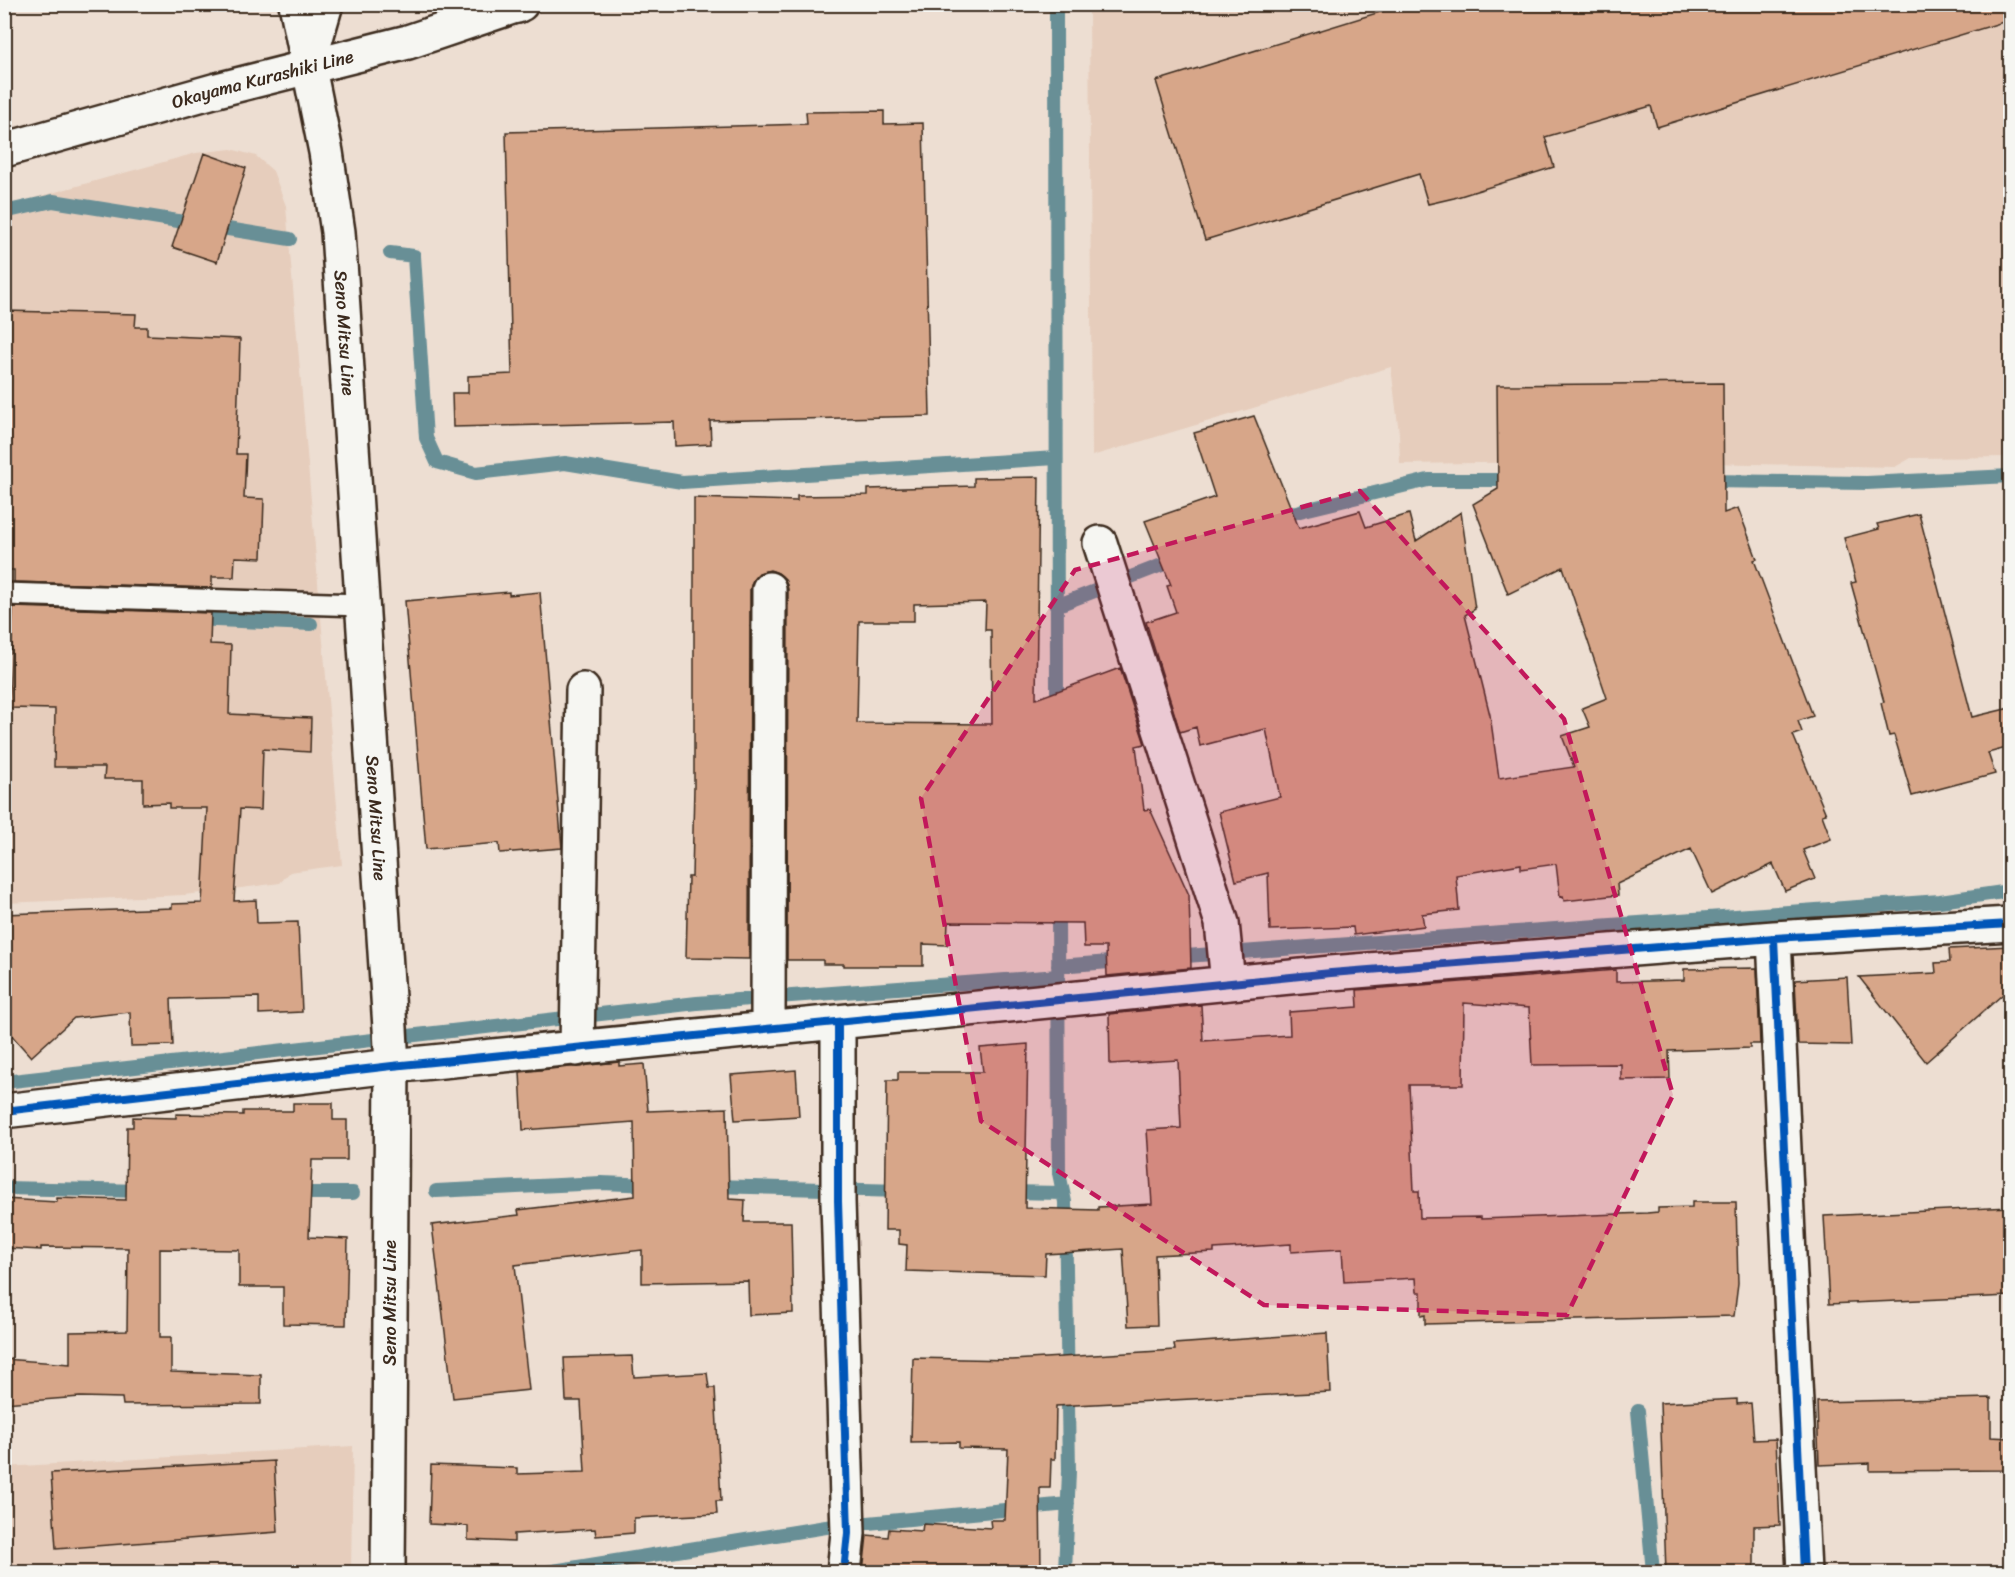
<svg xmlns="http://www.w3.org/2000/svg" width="2015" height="1577" viewBox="0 0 2015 1577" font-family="Sriracha,sans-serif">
	<rect width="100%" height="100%" fill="#edded2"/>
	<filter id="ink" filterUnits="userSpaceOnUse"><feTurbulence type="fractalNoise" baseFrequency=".0167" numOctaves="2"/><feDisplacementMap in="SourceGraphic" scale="12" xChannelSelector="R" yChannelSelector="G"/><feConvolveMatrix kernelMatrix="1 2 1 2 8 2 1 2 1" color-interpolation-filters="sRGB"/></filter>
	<g filter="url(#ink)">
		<path fill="#e6cdbc" d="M1089 5H2010V457L1911 458 1895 467 1614 461 1400 464 1399 433 1391 367 1092 456Z
			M231 149 256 156 273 171 286 206 342 865 290 872 280 883 184 895 5 903V206L196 153Z
			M353 1446 351 1572H5V1467Z"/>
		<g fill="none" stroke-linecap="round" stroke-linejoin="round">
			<path stroke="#688f96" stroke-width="14" d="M1056 4 1057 707
				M4 212 53 201 290 239
				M390 253 414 256 426 438 437 462 476 473 565 463 682 482 1056 458
				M1706 481 1867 483 2010 476
				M1276 520 1296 512 1428 480H1515
				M1056 606 1180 558
				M4 611 30 612
				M193 619 311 624
				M1058 907 1059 1173 1065 1202 1069 1471 1065 1572
				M1172 957 1940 901 2010 891
				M1058 966 1123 961
				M4 1082 697 1003 1058 976
				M711 1186 902 1191
				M4 1188 144 1191
				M436 1191 601 1183 653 1185
				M1008 1192 1063 1193
				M292 1193H353
				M1638 1411 1653 1572
				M547 1572 826 1527 1068 1504"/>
		</g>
		<path fill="#d7a689" stroke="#3b2a1e" stroke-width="1.5" fill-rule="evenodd" d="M1406 4H2010V20L1657 127 1651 106 1545 137 1554 167 1454 198 1428 204 1419 174 1205 240 1156 81Z
			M884 111V124L923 123 930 416 710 421 711 444 675 446 674 422 453 427 452 393H468V376L512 374 506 132 807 124 806 112Z
			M204 153 246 168 217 262 172 247Z
			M4 311 136 314 135 327H147V335L240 339 236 454H246L244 498 264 499 262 558 235 557 234 577H212V588L14 582V570H4Z
			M1723 383 1724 513 1738 508 1757 559 1754 560 1813 716 1798 721 1802 732 1793 735 1826 814 1822 815 1831 839 1803 850 1815 879 1785 891 1773 864 1712 894 1691 849 1617 884 1618 895 1564 901 1563 896 1560 897 1556 864 1521 869V864L1456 875 1459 910 1422 914 1424 926 1354 935 1353 927 1270 930 1268 873 1236 881 1219 812 1280 797 1266 729 1200 746 1196 727 1180 732 1146 622 1176 612 1167 586 1171 585 1145 521 1215 497 1194 433 1254 416 1299 528 1360 511 1366 527 1409 514 1416 541 1461 512 1475 609 1465 615 1490 715 1499 778 1574 767 1562 736 1590 727 1582 708 1607 698 1563 567 1508 594 1473 504 1498 489 1497 385Z
			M1039 477 1036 699 1120 668 1145 744 1136 746 1144 810 1150 809 1189 895 1191 968 1107 976 1106 947H1084L1083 923 948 922 947 945 923 944V966H844V964H823V960H787L788 589 785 579 778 573 770 570 759 573 753 580 750 589 749 959 686 958 688 877H692L694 786V498L797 501V496L868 495V489L974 486V478ZM986 602 985 630H991L992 724 857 723 859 621H914V604Z
			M1919 514 1972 717 2010 708V747L1988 753 1995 774 1912 796 1894 735 1889 736 1881 703 1884 702 1851 583 1856 582 1844 538 1879 529 1877 524Z
			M509 592V595L540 592 562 848 500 853 499 843 426 849 405 601Z
			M13 607 211 613 210 644 231 645 229 714 311 718 310 752 263 749 261 810 240 809 234 901 256 900 257 923 298 922 302 1012 259 1014V997L171 999 173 1045 131 1046 130 1012 74 1018 31 1057 6 1029 4 914 172 908V904L202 903 207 808H169V803L143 804V779H104L105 767H54L55 709 9 708Z
			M2010 946V988L1926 1062 1859 977 1936 973 1935 963 1950 962 1949 949Z
			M1757 968 1760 1044H1750V1048L1669 1051 1670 1079 1621 1080V1064L1532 1065 1529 1008 1464 1003 1463 1085H1409L1414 1191H1419L1420 1218 1481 1217V1219L1647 1213 1658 1212V1208L1692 1207V1202H1736L1738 1284 1734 1316 1425 1324V1315L1421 1316V1292H1417L1416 1278 1344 1282 1342 1249 1291 1252V1244L1214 1249V1252L1155 1255 1157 1325 1128 1326 1123 1249 1046 1254 1045 1275 906 1271 907 1245 899 1244V1230H885L887 1080H898V1072H983L980 1048 1028 1044 1025 1208 1098 1210V1207L1152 1204 1147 1130 1181 1128 1178 1060 1110 1064 1109 1014 1201 1005 1203 1041 1290 1035 1289 1012 1358 1007 1357 990 1616 970V982L1684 980V969Z
			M1847 977 1851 1045 1798 1044 1795 980Z
			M619 1062V1066L644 1064 648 1111 727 1108 729 1199 745 1200 744 1222H791L793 1313 749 1315 748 1281 642 1283V1250L515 1265 529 1390 453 1398 432 1225 519 1215 518 1210 635 1196 634 1122 523 1130 520 1072Z
			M796 1070 799 1116 735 1120 731 1075Z
			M293 1103H333V1120H347V1160H312L309 1237 348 1239 346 1325 283 1324V1287H239V1250L160 1249V1337H171V1372L261 1375V1404L123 1405 122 1398 80 1397 4 1403V1359L70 1364V1332L127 1331 128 1248 41 1247V1250L4 1248V1199L57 1202V1198L126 1200 127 1127H133V1117L176 1118V1114L243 1115V1111H293Z
			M2010 1207V1296L1829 1304 1824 1216Z
			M1327 1333 1330 1392 1056 1406 1055 1459H1051L1050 1488H1040L1041 1572H863L867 1535 888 1537 889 1529 922 1531 923 1524 991 1528 990 1520H1005L1008 1449 959 1448V1442L911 1443 913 1358 1012 1360 1094 1355 1175 1350 1174 1344Z
			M632 1356 634 1377 707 1373 709 1388H715L721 1501H716L717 1514 634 1518V1533L596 1536 595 1529 514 1534V1542L468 1540V1526L429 1524 431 1465 517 1468V1474L585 1472 581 1401H566L564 1358Z
			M1991 1398V1437L2010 1438V1470L1870 1471V1463L1819 1465 1817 1402Z
			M1737 1399V1404L1751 1403 1754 1440 1776 1439 1780 1525 1754 1526V1572H1666L1660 1403Z
			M274 1461 278 1532 56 1549 51 1473Z"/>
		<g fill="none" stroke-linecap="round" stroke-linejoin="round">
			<g stroke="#3b2a1e" stroke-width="26">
				<path id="service" d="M4 594 362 605"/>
			</g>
			<g stroke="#3b2a1e" stroke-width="38">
				<path id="minor" d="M1100 543 1222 923 1228 983
					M1774 938 1804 1572
					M838 1023V1201L848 1533 844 1572
					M768 1029 769 589
					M577 1049 583 690
					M4 1111 392 1066 1331 973 1774 938 2010 924"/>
			</g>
			<g stroke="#3b2a1e" stroke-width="38">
				<g id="secondary">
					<path id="s1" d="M4 150 217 90 408 42 521 4"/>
				</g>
			</g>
			<g stroke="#3b2a1e" stroke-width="38">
				<g id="primary">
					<path id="s2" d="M296 4 326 152 338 232 390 1028 392 1066 388 1572"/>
					<path d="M512 4 517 6"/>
					<path d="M310 59 326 4"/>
				</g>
			</g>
			<use href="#service" stroke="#f6f6f2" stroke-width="21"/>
			<use href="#minor" stroke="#f6f6f2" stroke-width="33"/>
			<use href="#secondary" stroke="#f6f6f2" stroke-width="33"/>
			<use href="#primary" stroke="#f6f6f2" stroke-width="33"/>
			<g stroke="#f6f6f2" stroke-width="11">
				<path id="cycleway" d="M1774 938 1804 1572
					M838 1023V1201L848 1533 844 1572
					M4 1111 392 1066 1331 973 1774 938 2010 924"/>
			</g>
			<use href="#cycleway" stroke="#0057b8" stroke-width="8"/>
		</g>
	</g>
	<path fill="#c2185b" fill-opacity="0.2" stroke="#c2185b" stroke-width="4.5" stroke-dasharray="12 8" stroke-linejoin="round" d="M1360 491 1564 719 1673 1095 1567 1315 1264 1305 981 1121 921 798 1075 570Z"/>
	<g text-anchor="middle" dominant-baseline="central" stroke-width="6" stroke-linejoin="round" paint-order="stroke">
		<g font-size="18" fill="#3b2a1e" stroke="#f6f6f2">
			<text stroke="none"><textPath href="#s1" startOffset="268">Okayama Kurashiki Line</textPath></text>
			<text stroke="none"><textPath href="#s2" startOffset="333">Seno Mitsu Line</textPath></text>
			<text stroke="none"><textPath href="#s2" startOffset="819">Seno Mitsu Line</textPath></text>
			<text transform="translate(390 1303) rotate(-90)">Seno Mitsu Line</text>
		</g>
	</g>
	<rect width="2015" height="1577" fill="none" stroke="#f6f6f2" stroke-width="24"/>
	<rect x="12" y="12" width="1991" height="1553" fill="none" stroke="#3b2a1e" stroke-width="2" filter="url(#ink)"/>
</svg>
